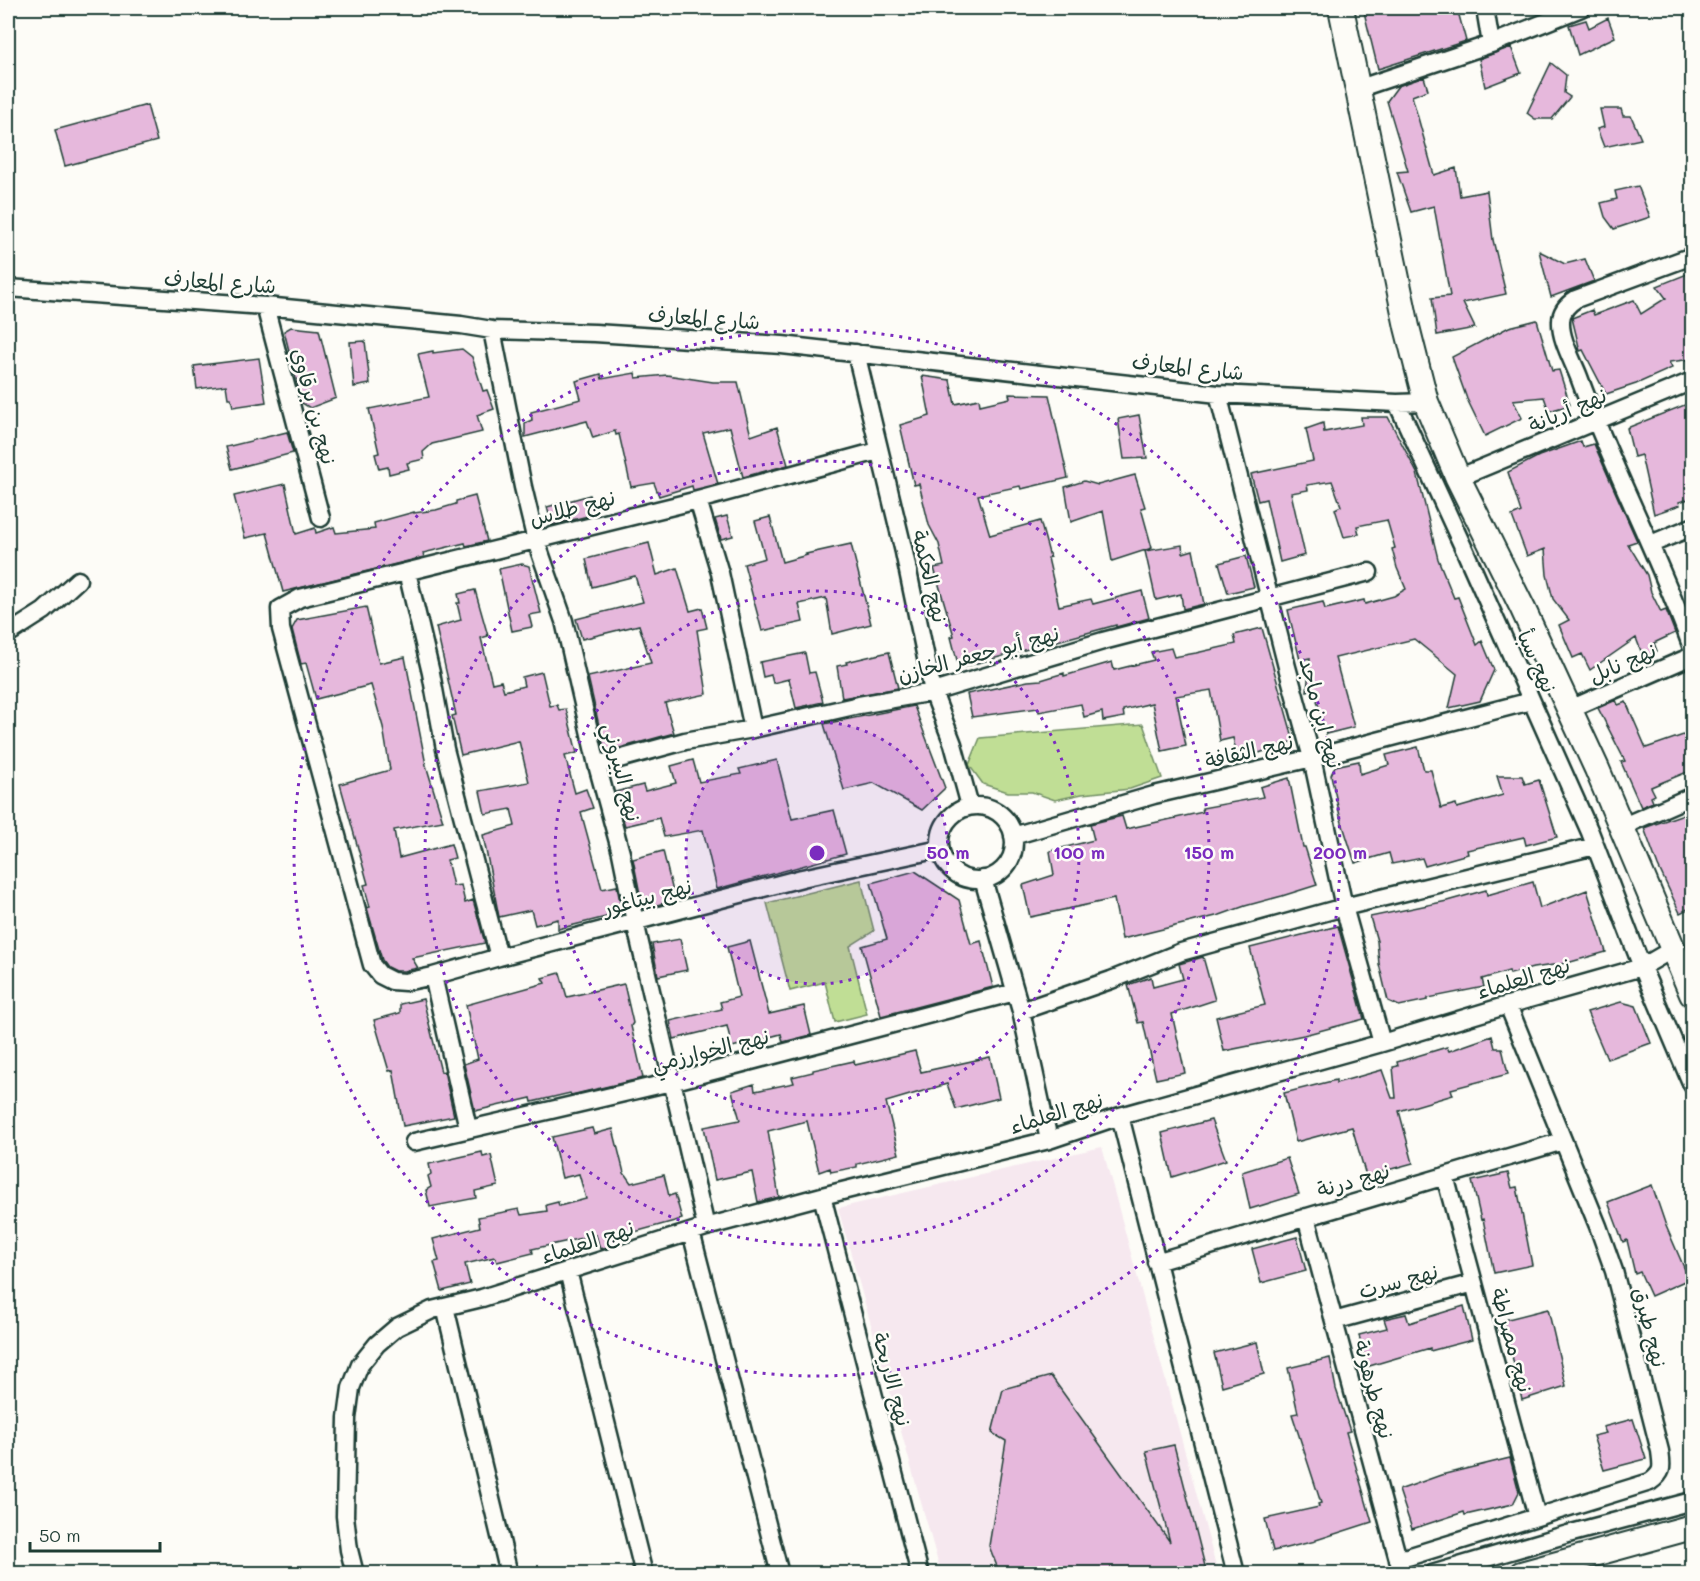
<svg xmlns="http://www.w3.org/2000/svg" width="1700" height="1581" viewBox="0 0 1700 1581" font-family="Mali,'Playpen Sans Arabic',sans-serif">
	<rect width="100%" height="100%" fill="#fdfcf7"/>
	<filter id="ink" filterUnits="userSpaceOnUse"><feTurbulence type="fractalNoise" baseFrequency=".0167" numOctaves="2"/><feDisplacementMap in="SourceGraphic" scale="12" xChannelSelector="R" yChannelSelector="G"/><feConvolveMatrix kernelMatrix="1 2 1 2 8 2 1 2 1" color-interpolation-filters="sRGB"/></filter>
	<g filter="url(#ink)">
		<path fill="#f6e8ef" d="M1102 1147 1218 1573H941L838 1208Z"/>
		<path fill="#c0de95" stroke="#708e64" stroke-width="1.5" d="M1143 724 1162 778 1130 789 1082 794 1055 800 1032 792H1008L983 784 969 765 980 738Z
			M861 880 874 931 850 946 867 1014 835 1022 825 982 790 991 767 903Z"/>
		<path fill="#e6b8dc" stroke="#1f3d34" stroke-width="1.5" d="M1363 8H1457L1466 41 1378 69Z
			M1608 18 1615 37 1578 55 1569 25 1586 20 1589 28Z
			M1511 47 1521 73 1485 87 1479 59Z
			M1551 63 1566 75 1564 93 1570 97 1552 119H1535L1527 113Z
			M1424 77 1428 90 1412 96 1434 175 1456 168 1460 196 1487 191 1493 240 1506 294 1463 303 1475 328 1437 335 1432 298 1450 296 1434 206 1411 212 1397 172 1408 171 1387 101 1398 86Z
			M147 105 157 141 65 166 55 130Z
			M1600 109H1621L1623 116H1631L1641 139 1604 147 1597 129 1604 127Z
			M1638 186 1650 217 1614 229 1605 217 1601 203 1617 199 1615 191Z
			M1539 251 1565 264 1585 259 1594 281 1551 297Z
			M1692 272V359L1669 362 1672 368 1636 384 1606 394 1583 350 1580 351 1572 318 1592 310 1594 315 1634 300 1641 314 1666 298 1657 286Z
			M1537 320 1552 371 1559 370 1570 405 1549 411 1544 397 1513 400 1522 418 1485 436 1467 399 1452 357 1509 327Z
			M291 327 319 330 336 398 310 408 302 403 284 331Z
			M365 341 370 384 354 387 350 342Z
			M462 349 472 357 483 391 487 390 494 409 477 415 482 432 432 444 423 452 424 459 407 463 409 469 389 474 388 467 379 469 375 454 379 453 369 409 429 397 418 354 433 351V353Z
			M259 358 266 402 233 407 231 398H228L226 385 197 389 194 366Z
			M635 373 636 378 667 375 713 382H738L751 436 777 427 788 465 743 477 730 427 703 433 718 484 693 490 692 486 659 496 654 483 631 487 619 434 616 435 615 431 593 438 587 421 525 437V423L532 420 531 412 581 399 576 381 601 374 602 379Z
			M922 376 950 380 955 404 979 399 980 405 1010 398 1009 394 1049 395 1068 478 1021 489 1020 486 978 495 990 535 1040 521 1050 557 1048 558 1059 606 1091 599 1093 604 1142 591 1149 618 1116 627V625L959 668 951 637 954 636 934 568 944 566 939 544 929 525 919 484 914 485 900 425 930 416Z
			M1692 402V498L1679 502 1680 505 1654 514 1641 455 1634 457 1627 428Z
			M1139 415 1147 458 1124 459 1118 419Z
			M1361 417H1388L1417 473 1438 559 1454 598 1458 597 1477 645 1482 641 1494 670 1480 701 1449 708 1457 674 1414 639 1335 658 1354 727 1326 734 1314 689 1307 691 1310 658 1300 660 1288 610 1323 602 1325 609 1364 600 1365 604 1394 596 1406 589 1397 568 1392 549 1395 548 1387 520 1357 526 1359 534 1344 537 1335 509 1341 506 1332 481 1307 485 1308 490 1291 493 1305 555 1280 562 1266 499 1258 501 1251 474 1313 461 1306 429 1323 423 1324 432 1362 425Z
			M287 432 293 453 232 469 226 447Z
			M1581 441 1583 447 1594 444 1637 541 1628 544 1647 575 1651 592 1661 612 1666 610 1675 633 1654 643 1657 651 1644 659 1636 638 1590 670 1582 654 1573 658 1559 625 1569 620 1553 599 1547 575 1545 549 1527 556 1512 516 1521 512 1508 472 1539 456Z
			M1135 475 1145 507 1141 508 1152 548 1112 561 1103 511 1071 522 1065 487 1084 481 1098 485Z
			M285 484 296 534 315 528 316 533 334 527 336 533 375 529 374 523 414 512V513L436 510 456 504V501L475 496 487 541 466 546 465 543 423 553 424 557 283 592 267 533 245 538 234 496Z
			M590 495 596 514 552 525 547 507Z
			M727 516 733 536 721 539 715 519Z
			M770 517 782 562 807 555 806 554 851 544 871 624 832 634 826 598 799 604 803 622 762 631 744 564 765 558 755 521Z
			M649 543 657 575 677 568 690 611 702 608 707 628 697 630 707 694 665 703 674 733 605 752 588 677 651 663 639 625 582 639 576 619 643 602 635 576 592 587 586 559Z
			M1182 545 1183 553 1193 550 1204 604 1183 609 1181 594 1156 600 1145 551Z
			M1246 556 1254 587 1228 593 1219 563Z
			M522 564 529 566 541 613 529 615 532 627 512 631 499 569Z
			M475 590 488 636 481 638 492 683 501 681 504 691 524 686 522 677 542 672 550 706 557 705 559 710 566 709 577 753 565 756 575 793 586 789 593 808 581 812 602 889 617 886 622 913 558 929V919L535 925 531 910 499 917 483 835 515 826 511 809 485 814 480 791 529 782 519 741 461 755 452 716 456 715 436 627 461 620 457 603H460L458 594Z
			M366 607 379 663 405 657 426 765 443 821 394 830 399 858 451 844 455 858 447 860 453 886 461 885 465 903 473 900 485 943 412 958 418 968 404 971H395L387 967 382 960 367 908 370 907 364 885 368 884 340 784 390 770 383 727 371 685 316 699 306 663 301 664 292 629 297 620Z
			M1262 628 1294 741 1259 753 1237 756 1233 738 1220 741 1211 690 1176 696 1186 746 1162 751 1152 703 1123 710 1124 717 1103 721 1102 712 1084 717 1081 704 1039 712 1038 708 972 717 967 694 1028 681 1041 680 1064 673V676L1112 662 1114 670 1154 660 1151 652 1171 648 1174 657 1196 653 1236 644 1234 635Z
			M889 652 898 688 842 698 837 666 847 664 846 662Z
			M805 653 809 673 815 672 823 702 796 708 789 679 773 683 771 675 763 677 760 662Z
			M1616 700 1618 705 1626 702 1646 748 1692 732V770L1651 787 1655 795 1651 797 1653 802 1641 807 1621 762 1625 761 1598 708Z
			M914 706 945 788 922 810 874 783 844 790 824 724Z
			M1418 747 1424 770H1431L1441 808 1456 804 1457 808 1503 795 1497 776H1522L1525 784 1539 780 1557 837 1526 845 1524 837 1467 850 1468 854 1425 866 1422 858 1392 864 1389 853 1355 863 1340 816 1331 775 1335 766 1359 761 1360 774 1389 765 1386 755Z
			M693 760 699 782 741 774 739 769 777 760 792 819 834 810 846 854 717 889 703 830 664 837 659 818 625 826 615 792 643 785 645 791 676 783 671 766Z
			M1289 778 1303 847H1305L1317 885 1282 896 1245 906 1220 915 1122 939 1114 899 1030 917 1023 885 1054 875 1050 851 1094 840 1090 824 1122 816 1126 829 1203 812 1202 808 1263 797 1260 787Z
			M1692 811V907L1680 913 1658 866 1644 828Z
			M663 851 675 900 643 909 633 859Z
			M915 871 959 900 971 944 981 941 993 987 881 1016 862 946 887 939 871 883Z
			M1533 882 1540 908 1587 890 1606 952 1567 963 1533 968 1510 974 1509 971 1482 979 1484 987 1428 998V1000L1399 1006 1388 1001 1379 964 1377 941 1370 917 1447 901 1486 890 1487 895Z
			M1338 926 1364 1019 1304 1035 1224 1051 1216 1017 1265 1005 1250 948Z
			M680 939 687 970 658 976 652 944Z
			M750 941 769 1014 804 1006 811 1035 783 1042 781 1034 732 1047 727 1026 674 1039 670 1021 722 1009 720 1002 739 997 727 947Z
			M1203 957 1215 1000 1172 1014 1185 1073 1156 1079 1143 1022 1138 1023 1128 985 1151 977 1153 987 1183 979 1179 964Z
			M560 973 567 997 624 984 633 1023 631 1026 643 1078 571 1095 570 1093 532 1102 531 1098 475 1111 464 1064 478 1059 466 1005 545 983 542 978Z
			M423 999 440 1068 441 1072 444 1071 454 1116 403 1126 393 1070 389 1071 374 1020 400 1013V1004Z
			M1621 1002 1636 1006 1651 1043 1607 1059 1587 1012Z
			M1492 1036 1495 1048H1502L1508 1074 1451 1089 1453 1095 1399 1111 1413 1163 1366 1176 1352 1127 1296 1142 1284 1093 1336 1080V1083L1382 1070 1392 1098H1396L1393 1067 1398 1066 1397 1062 1447 1047 1449 1051Z
			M915 1051 921 1072 990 1057 999 1098 956 1109 947 1084 886 1102 899 1154 857 1164V1167L831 1172 830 1168 819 1172 807 1121 768 1131 779 1197 758 1202 752 1172 715 1180 704 1127 740 1120 732 1091 754 1084 755 1091 794 1083 792 1077 813 1072V1070L854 1061 855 1065Z
			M1211 1120 1226 1160 1172 1177 1162 1133Z
			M592 1128 594 1134 613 1129 624 1173 631 1183 664 1175 669 1196 675 1194 682 1219 620 1236 622 1243 600 1249 596 1235 532 1249 533 1253 497 1262 495 1257 465 1264 470 1284 442 1291 434 1262 439 1261 433 1239 480 1227 478 1217 519 1209 521 1215 547 1211 546 1205 558 1202 559 1206 586 1199 579 1174 562 1178 552 1137Z
			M482 1152 483 1157 491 1155 498 1186 475 1191 476 1198 430 1207 426 1190 431 1187 428 1176 431 1174 429 1164Z
			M1287 1158 1299 1194 1250 1209 1242 1172Z
			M1508 1173 1512 1188 1517 1187 1532 1265 1494 1273 1483 1219 1481 1220 1472 1181Z
			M1652 1185 1666 1226 1689 1279 1651 1296 1640 1272 1635 1274 1627 1240 1623 1242 1608 1202Z
			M1297 1237 1306 1271 1261 1283 1252 1249Z
			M1464 1306 1472 1340 1430 1351V1348L1366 1367 1359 1335 1387 1328 1384 1319 1406 1314 1409 1323Z
			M1548 1309 1566 1386 1522 1400 1504 1320Z
			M1257 1342 1264 1374 1222 1386 1214 1353Z
			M1330 1358 1336 1389 1350 1431 1346 1432 1372 1522 1316 1540V1541L1273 1551 1265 1519 1319 1507 1318 1504 1321 1503 1292 1414 1298 1413 1288 1368Z
			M1051 1376 1170 1542 1146 1451 1174 1445 1207 1574H1000L989 1546 1006 1441 992 1433 1003 1389Z
			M1633 1419 1646 1459 1604 1470 1593 1436 1606 1433 1603 1427Z
			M1510 1458 1519 1492 1513 1504 1465 1515 1464 1512 1412 1529 1399 1490 1441 1475Z"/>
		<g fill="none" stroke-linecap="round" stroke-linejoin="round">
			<g stroke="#1f3d34" stroke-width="21">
				<path id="street" d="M1485 8 1491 44
					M1357 89 1491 44 1581 8
					M1692 256 1576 299C1568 304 1561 311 1561 321 1560 339 1573 361 1579 377 1612 469 1659 555 1692 648
					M8 288 265 306 461 325 492 330 595 333 782 345 1218 394 1397 403
					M265 306 321 518
					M492 330 523 487 536 541 564 621 597 765 621 853 635 922 706 1227
					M856 353 904 552 933 692 953 744 970 806
					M1218 394 1287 667 1312 758 1344 907 1382 1043
					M1426 402 1397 403 1465 551 1590 832 1642 967 1692 1085
					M878 451 698 500 300 598 280 609 281 629 372 965 380 975 392 981 405 982 433 976 499 957 802 878 940 849
					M1458 478 1692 381
					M698 500 720 573 753 729
					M1651 544 1692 527
					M407 572 431 673 445 749 499 957
					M8 634 44 611 78 580
					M1570 709 1692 656
					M597 765 685 741 753 729 859 705 933 692 1103 641 1369 572
					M940 843a37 37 0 1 1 74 0a37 37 0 1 1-74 0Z
					M1621 827 1692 796
					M1013 836 1154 795 1312 758 1531 701
					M983 879 1021 1011 1049 1140
					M433 976 468 1128
					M1021 1011 1111 980 1181 952 1344 907 1595 846
					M1120 1116 1236 1574
					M414 1142 671 1082 1015 992
					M1445 1176 1537 1517
					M822 1196 920 1574
					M1306 1217 1402 1574
					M691 1232 780 1574
					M1156 1262 1563 1141
					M568 1271 644 1574
					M445 1307 509 1574
					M1334 1321 1474 1283
					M1398 1560 1650 1482C1664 1472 1662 1467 1660 1451L1614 1271 1598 1226 1508 1005
					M355 1574 349 1550 345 1516 347 1418 351 1388 360 1365 377 1344 397 1327 432 1310 482 1298 706 1227 822 1196 1049 1140 1120 1116 1382 1043 1508 1005 1642 967 1673 949
					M1432 1574 1568 1534 1692 1501"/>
			</g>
			<g stroke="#1f3d34" stroke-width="28">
				<path id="secondary" d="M1341 8 1407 327 1426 402 1458 478 1523 609 1597 769 1692 994
					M1521 1574 1692 1527"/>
			</g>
			<use href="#street" stroke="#fdfcf7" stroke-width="16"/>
			<use href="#secondary" stroke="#fdfcf7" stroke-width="24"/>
		</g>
	</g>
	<circle cx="817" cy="853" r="131" fill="#7b2cbf" fill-opacity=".12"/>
	<g fill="none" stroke="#7b2cbf" stroke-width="3" stroke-dasharray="3 6">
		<circle cx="817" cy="853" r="131"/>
		<circle cx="817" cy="853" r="262"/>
		<circle cx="817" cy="853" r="392"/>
		<circle cx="817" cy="853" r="523"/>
	</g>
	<g text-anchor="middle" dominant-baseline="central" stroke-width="5" stroke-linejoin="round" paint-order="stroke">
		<g font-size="21" fill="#1f3d34" stroke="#fdfcf7">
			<text transform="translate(220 281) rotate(4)">شارع المعارف</text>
			<text transform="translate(704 317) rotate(4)">شارع المعارف</text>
			<text transform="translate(1188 366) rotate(6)">شارع المعارف</text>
			<text transform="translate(315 406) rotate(75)">نهج بن برقاوي</text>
			<text transform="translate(1567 409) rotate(-23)">نهج أريانة</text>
			<text transform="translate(572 507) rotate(-15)">نهج طلاس</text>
			<text transform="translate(931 576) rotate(77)">نهج الحكمة</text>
			<text transform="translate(978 653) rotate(-15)">نهج أبو جعفر الخازن</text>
			<text transform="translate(1538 661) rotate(66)">نهج سبأ</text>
			<text transform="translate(1622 662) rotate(-23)">نهج نابل</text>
			<text transform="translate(1322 713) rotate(75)">نهج ابن ماجد</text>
			<text transform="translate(1249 750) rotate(-13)">نهج الثقافة</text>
			<text transform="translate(623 772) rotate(76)">نهج البيروني</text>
			<text transform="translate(647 896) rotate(-15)">نهج بيتاغور</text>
			<text transform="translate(1523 977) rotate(-17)">نهج العلماء</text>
			<text transform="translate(710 1049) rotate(-14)">نهج الخوارزمي</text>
			<text transform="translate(1056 1112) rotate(-17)">نهج العلماء</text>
			<text transform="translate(1353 1179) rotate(-16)">نهج درنة</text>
			<text transform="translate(587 1241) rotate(-18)">نهج العلماء</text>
			<text transform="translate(1398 1280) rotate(-15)">نهج سرت</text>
			<text transform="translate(1651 1327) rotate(76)">نهج طبرق</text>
			<text transform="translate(1513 1340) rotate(75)">نهج مصراطة</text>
			<text transform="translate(893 1379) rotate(75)">نهج الاريحة</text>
			<text transform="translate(1375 1389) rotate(75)">نهج طرهونة</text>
		</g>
	</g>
	<circle cx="817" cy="853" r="9" fill="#7b2cbf" stroke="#fdfcf7" stroke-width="3"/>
	<g font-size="18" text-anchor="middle" font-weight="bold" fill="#7b2cbf" stroke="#fdfcf7" stroke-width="5" stroke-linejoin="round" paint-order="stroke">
		<text x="948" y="859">50 m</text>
		<text x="1079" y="859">100 m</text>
		<text x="1209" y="859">150 m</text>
		<text x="1340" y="859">200 m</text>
	</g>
	<rect width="1700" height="1581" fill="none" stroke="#fdfcf7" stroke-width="30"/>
	<rect x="15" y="15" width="1670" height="1551" fill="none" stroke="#1f3d34" stroke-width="2" filter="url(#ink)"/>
	<path d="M30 1542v9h130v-9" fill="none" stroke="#1f3d34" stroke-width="3"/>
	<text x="39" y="1542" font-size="18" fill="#1f3d34" stroke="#fdfcf7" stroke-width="4.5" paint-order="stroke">50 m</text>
</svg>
